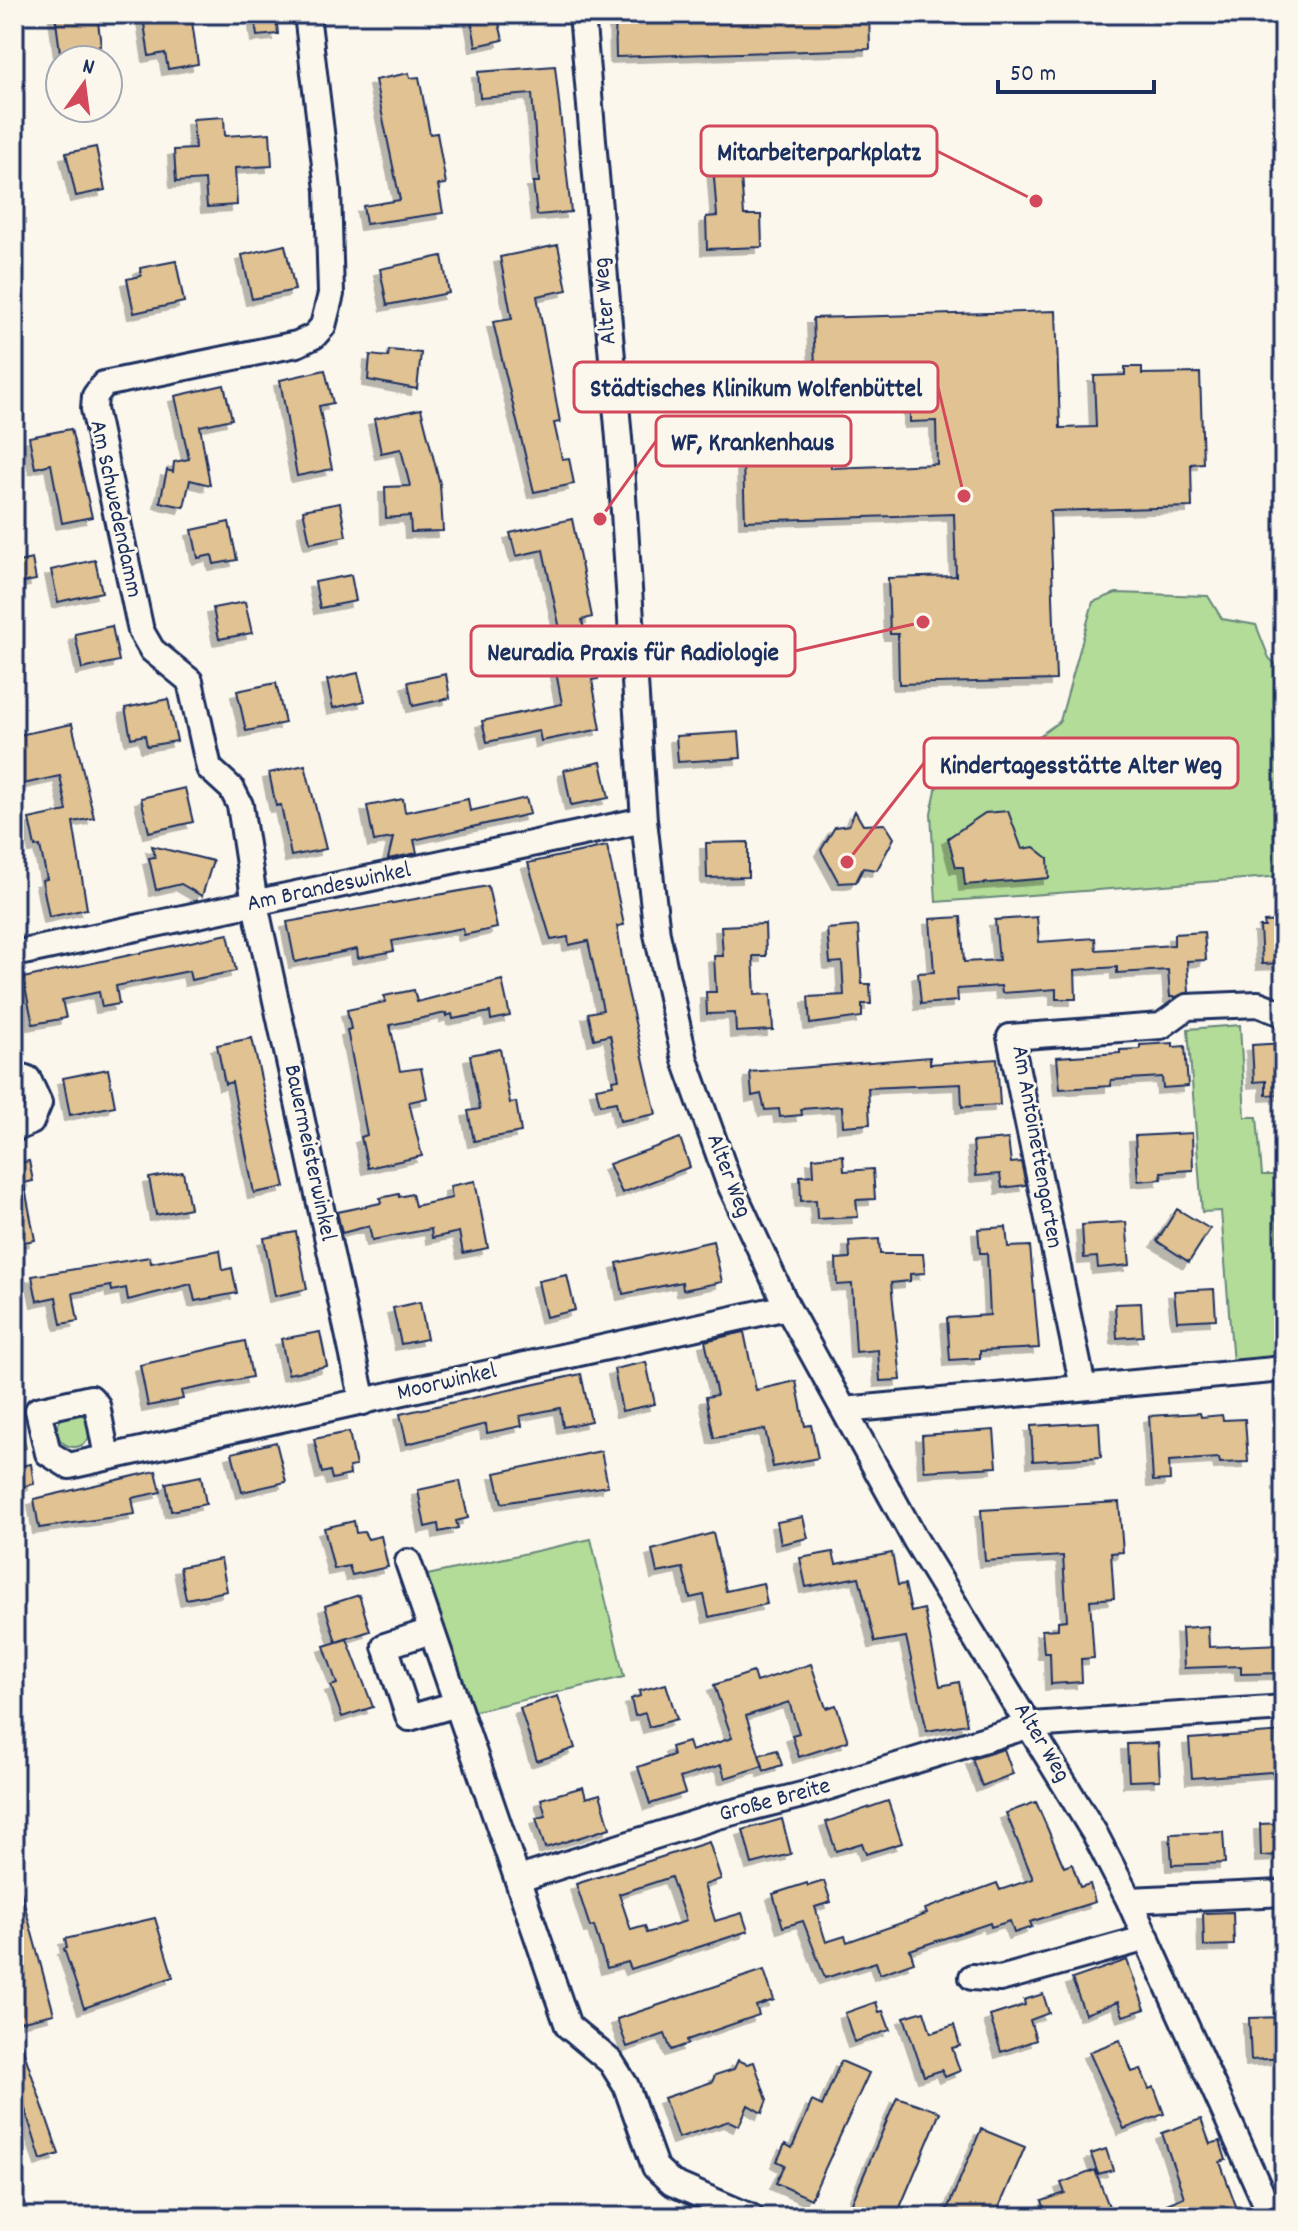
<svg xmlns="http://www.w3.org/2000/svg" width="1298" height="2231" viewBox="0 0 1298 2231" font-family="Dekko,sans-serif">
	<defs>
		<pattern id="park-dots" width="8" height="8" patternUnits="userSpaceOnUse" patternTransform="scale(2)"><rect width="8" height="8" fill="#b3dc98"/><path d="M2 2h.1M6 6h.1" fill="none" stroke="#99bd85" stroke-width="1.8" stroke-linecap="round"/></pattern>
		<filter id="shadow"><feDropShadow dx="-6" dy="6" stdDeviation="0" flood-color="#0004"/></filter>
	</defs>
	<rect width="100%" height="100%" fill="#fbf7ec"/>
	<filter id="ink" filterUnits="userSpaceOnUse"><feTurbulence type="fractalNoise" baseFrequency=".0125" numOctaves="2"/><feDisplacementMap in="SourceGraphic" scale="16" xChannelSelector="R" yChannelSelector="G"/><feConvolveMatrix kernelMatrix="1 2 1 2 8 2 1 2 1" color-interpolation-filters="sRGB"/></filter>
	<g filter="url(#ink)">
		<path fill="#b3dc98" stroke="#67867b" stroke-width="2" d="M1116 593 1208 596 1222 619 1256 625 1269 658 1284 673V876L936 902 931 813 937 785 948 765 963 755 1028 744 1060 721 1093 602Z
			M1240 1025 1245 1117H1257L1262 1175H1274L1284 1365 1234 1376 1221 1211 1202 1212 1188 1029Z
			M57 1430a17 17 0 1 1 34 0a17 17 0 1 1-34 0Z
			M591 1539 624 1677 466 1713 423 1576Z"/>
		<path fill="url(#park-dots)" stroke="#67867b" stroke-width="2" d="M14 1389 26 1448 14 1452Z"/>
		<path fill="#e0c293" stroke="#1b2f5e" stroke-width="2" fill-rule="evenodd" filter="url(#shadow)" d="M55 14H97L101 46 60 52Z
			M167 14H191L198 64 168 69 165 53 149 56 143 17Z
			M254 14H276L278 34 257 36Z
			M470 14H497L503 40 476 46Z
			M615 14H654V18L869 14 870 49 616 57Z
			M555 66 571 212 537 215 533 182H539L532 94 480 98 478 72Z
			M409 73 410 78 419 77 430 134 437 133 446 184 438 185 443 213 366 224 363 206 400 200 375 80Z
			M224 117 225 136 270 133 272 166 235 168 237 205 207 207 205 180 176 182 174 150 195 149 193 119Z
			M96 147 105 190 76 196 66 153Z
			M740 163 744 215H761L762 247 707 249 706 217 717 216 713 165Z
			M285 245 295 290 252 299 242 255Z
			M558 245 567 290 537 296 560 422 554 423 562 459 569 458 574 484 534 492 493 322 512 319 500 257Z
			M442 256 449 293 387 305 380 269Z
			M176 261 184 302 134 313 127 279 141 276 140 268Z
			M1056 311 1060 428 1096 427 1094 376 1125 375V367H1142V374L1200 373 1203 463 1191 464 1192 507 1050 511 1056 680 899 684 898 634H890L888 578 956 576 954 514 745 521 743 463 831 460V468L937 464 936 421 910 422V388L816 390 813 318Z
			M389 350 421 353 417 389 368 380 370 355 388 357Z
			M325 370 333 403 319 406 332 469 297 476 280 380Z
			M224 385 232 419 200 426 210 485 190 480 184 507 160 502 167 470 173 472 174 462 189 459 175 396Z
			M421 409 440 484 443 531 411 532 410 516 386 518 385 487 410 486 401 449 381 453 374 419Z
			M71 429 92 517 62 523 51 464 35 468 29 437Z
			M340 503 346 536 310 543 303 510Z
			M572 519 592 617 582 620 590 661 595 660 598 679 592 680 601 729 541 741 539 731 487 742 482 721 562 704 551 645 563 643 543 550 516 556 510 533Z
			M229 522 237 560 214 564 212 555 198 558 192 530Z
			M32 559 36 580 14 584V563Z
			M95 560 102 592 58 602 51 570Z
			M351 575 356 601 320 608 315 582Z
			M245 602 252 633 219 639 213 608Z
			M112 626 119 661 82 669 75 634Z
			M358 673 365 701 333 708 327 680Z
			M446 674 450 698 413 706 408 682Z
			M276 683 285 723 246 731 237 691Z
			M168 699 177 741 147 746 145 735 131 738 125 708Z
			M72 724 94 818 73 822 87 909 49 917 42 880 47 879 40 846 35 847 29 819 67 811 60 776 14 786V736Z
			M739 732 741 758 678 762 676 736Z
			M601 762 609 798 571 805 564 770Z
			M305 765 326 849 291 856 281 805 276 806 269 773Z
			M185 788 193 822 149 832 141 798Z
			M526 798 530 814 414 840 417 853 388 859 393 838 374 841 367 806 403 799 405 812 468 799 470 811Z
			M855 811 863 825 885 824 894 838 877 870 863 868 856 882 839 883 821 850 835 827 849 825Z
			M1008 811 1022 849 1034 847 1048 858 1049 878 965 885 963 867H956L948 838 985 813Z
			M748 842V877L707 878 706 843Z
			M152 846 213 861 202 896 181 884 156 890 149 858 155 857Z
			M607 846 624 925 617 926 626 983 656 1114 620 1121 616 1102 600 1105 596 1088 613 1085 612 1080 619 1079 610 1035 594 1039 588 1013 603 1010 588 941 569 945 568 937 551 940 528 863Z
			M488 886 497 928 464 935 463 928 392 941 394 951 358 958 357 949 295 962 287 922Z
			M961 917 964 962 999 960 995 920 1037 917 1039 942 1095 938 1096 950 1174 945V934L1204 932 1206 960 1187 961 1189 992 1176 997H1170L1168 970 1117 973V967L1075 970 1076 999H1056V989L1002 993 1001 986 957 989 958 1001 921 1004 918 973 934 972 930 919Z
			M1284 921V963L1262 964 1260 927H1265L1264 922Z
			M765 924 766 956H753L755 995 771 994 773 1030 736 1032 735 1013 707 1014 706 992H716L714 956H723L721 926Z
			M858 926 862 984H870L871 1004H862V1017L810 1024 808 997 844 995 842 962 830 963 827 929Z
			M228 934 236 971 191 980 189 971 116 986 119 1004 102 1007 99 992 62 1000 66 1018 33 1024 23 978Z
			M502 980 510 1016 491 1020 490 1012 453 1019 452 1014 446 1016V1013L390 1025 400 1071 421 1068 427 1098 409 1102 422 1156 368 1168 361 1137 367 1135 347 1030 351 1029 347 1010 385 1002 384 996 414 990 417 1002Z
			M252 1038 285 1187 254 1193 232 1082 225 1084 217 1045Z
			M1173 1043V1047L1185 1046 1188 1086 1163 1088 1162 1077 1111 1080V1086L1060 1089 1057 1057 1120 1053V1050L1140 1049V1045Z
			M1284 1043V1094L1266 1095V1081L1254 1082 1252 1045Z
			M500 1049 510 1103 516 1102 521 1132 474 1141 468 1111 480 1109 470 1055Z
			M930 1057V1064L997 1059 1000 1105 962 1107 961 1084 868 1088 870 1124 843 1126 842 1106 801 1109 802 1115 780 1117 779 1109 765 1110 761 1094 752 1096 750 1072Z
			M108 1069 115 1106 70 1115 63 1078Z
			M1192 1133 1193 1170 1161 1172 1162 1179 1138 1181 1135 1136Z
			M680 1138 690 1167 622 1193 609 1164Z
			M1008 1139 1011 1163 1021 1162 1026 1185 1002 1188 1000 1174 976 1176 973 1142Z
			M843 1155 844 1171 873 1169 875 1199 856 1200 858 1217 817 1219 816 1200 801 1201 800 1176 814 1175 813 1158Z
			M29 1161 33 1181 24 1183 35 1240 14 1244V1164Z
			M183 1172 190 1208 156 1215 149 1178Z
			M475 1181 488 1248 463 1253 459 1232 432 1238 431 1229 372 1240 369 1226 342 1233 337 1212 381 1203 380 1198 399 1194V1197L412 1194 415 1206 452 1198 450 1186Z
			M1177 1209 1210 1229 1189 1262 1157 1241Z
			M1126 1222 1130 1265 1098 1268 1097 1257 1084 1258 1082 1225Z
			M1006 1227 1008 1247 1030 1246 1039 1348 980 1351V1358L950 1360 947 1318 990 1315 987 1253H980L978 1229Z
			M296 1232 307 1289 275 1296 264 1238Z
			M879 1239 880 1254H923L925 1273 910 1274V1281L891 1283 901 1380 880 1381 878 1350 856 1352 852 1284 837 1285 836 1259 850 1258 849 1241Z
			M713 1241 722 1282 683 1290 682 1282 623 1294 617 1263Z
			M220 1250 223 1270 232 1268 237 1293 195 1301 191 1284 128 1300 126 1288 112 1291 111 1286 73 1293 78 1321 61 1324 56 1297 37 1301 32 1276 150 1257 151 1263Z
			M567 1275 575 1310 546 1317 538 1281Z
			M1214 1289 1216 1319 1177 1321 1174 1291Z
			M420 1302 427 1339 401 1344 393 1308Z
			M1141 1303 1143 1336 1117 1338 1115 1304Z
			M320 1332 327 1366 288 1374 281 1339Z
			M744 1332 756 1390 796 1381 805 1426 811 1425 818 1458 773 1467 765 1429 714 1438 706 1397 717 1395 705 1341Z
			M245 1341 252 1377 181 1391 183 1399 148 1406 140 1365Z
			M646 1362 655 1404 622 1411 614 1369Z
			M581 1374 591 1421 563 1427 560 1408 520 1416 522 1426 487 1433 486 1424 407 1444 400 1414Z
			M1200 1413 1201 1417 1222 1415 1223 1420 1245 1419 1248 1462 1220 1463 1219 1458 1169 1461 1170 1480 1153 1481 1149 1416Z
			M1099 1422 1101 1457 1033 1461 1031 1426Z
			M994 1430 997 1467 924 1471 922 1435Z
			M349 1432 356 1466 349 1467 350 1475 332 1479 330 1471 322 1473 314 1439Z
			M276 1442 286 1482 242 1492 232 1453Z
			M601 1451 608 1486 502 1503 495 1473Z
			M31 1464 34 1484 14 1488V1467Z
			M156 1471 161 1492 132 1498 135 1514 39 1528 34 1499Z
			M201 1476 206 1504 171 1511 166 1483Z
			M460 1481 468 1518 456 1521 458 1528 439 1532 438 1524 425 1527 418 1490Z
			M1119 1502 1123 1552 1111 1553 1114 1598 1090 1600 1094 1658 1081 1659 1082 1682 1051 1684 1050 1653H1044L1042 1630 1058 1629V1621L1067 1620 1063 1556 985 1561 981 1510Z
			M803 1517 808 1538 781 1544 777 1522Z
			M354 1521 356 1533 364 1532 368 1539 381 1536 388 1567 352 1575 349 1566 334 1569 324 1528Z
			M713 1533 726 1591 763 1583 767 1604 709 1617 704 1595 690 1598 683 1568 657 1573 652 1550Z
			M833 1552 836 1564 892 1553 898 1585 905 1584 911 1612 924 1609 940 1686 959 1682 967 1724 927 1731 906 1637 875 1642 859 1577 806 1587 800 1558Z
			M221 1559 227 1591 186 1599 180 1567Z
			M359 1595 370 1631 336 1642 325 1606Z
			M1208 1626 1209 1647 1283 1644 1284 1673 1241 1674V1666L1184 1668 1182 1628Z
			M347 1639 373 1707 342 1717 331 1686 337 1684 324 1646Z
			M811 1664 826 1708 836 1705 848 1741 799 1757 792 1735 799 1733 789 1702 746 1716 763 1766 725 1778 721 1765 680 1778 685 1793 650 1804 638 1767 673 1755 671 1747 688 1742 691 1751 732 1738 714 1685 753 1672 756 1682Z
			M666 1684 677 1719 649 1727 645 1713 635 1716 631 1699 640 1696 639 1691Z
			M558 1696 575 1748 537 1761 520 1708Z
			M1284 1732V1771L1192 1778 1189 1739Z
			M1158 1743 1160 1780 1129 1781 1127 1744Z
			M1004 1749 1013 1774 982 1786 972 1759Z
			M777 1750 782 1765 764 1771 759 1755Z
			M583 1787 586 1798 600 1794 610 1828 545 1848 536 1818 546 1816 541 1799Z
			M888 1801 902 1843 866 1854 862 1843 836 1851 826 1822Z
			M1036 1802 1064 1867 1072 1864 1080 1887 1090 1884 1095 1902 1030 1922 1032 1927 1014 1933 1010 1921 991 1927 990 1923 910 1950 914 1962 880 1974 876 1962 825 1978 803 1921 783 1927 773 1894 807 1883 808 1886 824 1881 831 1902 815 1907 826 1942 845 1936 847 1942 927 1914 925 1909 997 1883 1000 1890 1033 1879 1006 1813Z
			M782 1819 791 1854 752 1864 743 1830Z
			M1284 1823V1855L1261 1856 1260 1824Z
			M1223 1832 1225 1863 1172 1865 1170 1834Z
			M709 1842 721 1879 704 1885 715 1921 742 1913 748 1931 631 1969 628 1962 607 1968 594 1926 590 1927 576 1884ZM671 1877 686 1921 647 1933 645 1926 631 1930 619 1894Z
			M21 1892 54 2014 14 2023V1893Z
			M1233 1912 1234 1945 1204 1946 1203 1913Z
			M155 1918 173 1977 84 2008 64 1949 67 1948 65 1939Z
			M1127 1960 1145 2009 1123 2016 1118 2002 1085 2014 1072 1979Z
			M764 1970 774 2000 756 2006 759 2015 687 2040 688 2044 671 2050 665 2034 627 2047 617 2019Z
			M1043 1994 1049 2013 1030 2020 1036 2040 1001 2052 990 2016 1025 2005 1024 2000Z
			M876 2002 879 2012 883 2011 890 2030 854 2042 845 2013Z
			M924 2011 931 2033 954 2025 960 2046 952 2048 960 2071 945 2077 942 2070 924 2076 904 2017Z
			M1284 2017V2058L1251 2060 1249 2018Z
			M14 2032H17L59 2154 41 2160 14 2074Z
			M1120 2040 1132 2072 1141 2069 1149 2089 1154 2087 1164 2114 1124 2129 1089 2052Z
			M738 2060 747 2064 754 2062 767 2100 762 2113 748 2105 739 2126 729 2121 678 2138 664 2098 712 2082 715 2075 734 2069Z
			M841 2061 869 2073 811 2199 776 2183 785 2165 777 2161 785 2144 792 2148 812 2101 822 2106Z
			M897 2097 940 2112 931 2134 896 2217H846Z
			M1201 2119 1210 2144 1220 2141 1226 2160 1220 2162 1240 2217H1218L1216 2210 1196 2217H1135L1184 2197 1162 2133Z
			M981 2129 1025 2147 995 2217H944Z
			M1106 2149 1113 2170 1098 2174 1091 2154Z
			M1095 2170 1113 2217H1048L1042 2201 1065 2193 1061 2183Z"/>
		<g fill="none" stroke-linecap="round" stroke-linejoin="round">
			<g stroke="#1b2f5e" stroke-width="30">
				<path id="minor" d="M307 14 328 190 331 294 323 326 314 336 297 344 104 384 95 396 94 409 141 631 152 650 190 681 209 768 232 789 240 805 255 904 363 1402
					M582 14 620 450 644 820 657 934 685 1060 728 1180 787 1307 916 1541 1095 1834 1129 1900 1272 2217
					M14 954 644 820
					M14 1074 28 1079 39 1103 31 1122 14 1129
					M1083 1387 1010 1037 1161 1026 1187 1007 1258 1004 1284 1014
					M844 1410 1284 1369
					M107 1457 97 1405 91 1398 38 1410 48 1453 69 1466 787 1307
					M408 1562 568 2026 611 2062 626 2086 655 2167 672 2183 751 2217
					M431 1631 385 1646 409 1718 457 1704
					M519 1879 718 1816 802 1795 1031 1725 1284 1708
					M1129 1900 1284 1893
					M972 1977 1000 1979 1147 1938"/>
			</g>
			<use href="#minor" stroke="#fbf7ec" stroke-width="24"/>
		</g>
	</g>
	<g text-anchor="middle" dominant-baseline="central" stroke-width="6" stroke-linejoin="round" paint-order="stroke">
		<g font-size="24" fill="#1b2f5e" stroke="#fbf7ec">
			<text transform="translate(606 301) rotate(-95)">Alter Weg</text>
			<text transform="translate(115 509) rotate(78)">Am Schwedendamm</text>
			<text transform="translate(329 888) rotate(-12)">Am Brandeswinkel</text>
			<text transform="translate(1036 1147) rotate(80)">Am Antoinettengarten</text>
			<text transform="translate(309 1153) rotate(78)">Bauermeisterwinkel</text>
			<text transform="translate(728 1176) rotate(69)">Alter Weg</text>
			<text transform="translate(447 1383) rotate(-13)">Moorwinkel</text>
			<text transform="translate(1041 1743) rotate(59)">Alter Weg</text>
			<text transform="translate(775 1801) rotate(-15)">Große Breite</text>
		</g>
	</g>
	<path fill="none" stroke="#d1495b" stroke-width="3" d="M1036 201L937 151M964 496L938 387M600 519L656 441M923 622L795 651M847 862L924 763"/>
	<g fill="#d1495b" stroke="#fbf7ec" stroke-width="3">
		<circle cx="1036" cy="201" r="8"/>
		<circle cx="964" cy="496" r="8"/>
		<circle cx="600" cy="519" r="8"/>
		<circle cx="923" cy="622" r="8"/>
		<circle cx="847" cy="862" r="8"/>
	</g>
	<g fill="#fbf7ec" stroke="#d1495b" stroke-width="3">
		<rect x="701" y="126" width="236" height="50" rx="8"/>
		<rect x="574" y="362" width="364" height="50" rx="8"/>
		<rect x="656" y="416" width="195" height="50" rx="8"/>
		<rect x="471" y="626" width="324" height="50" rx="8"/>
		<rect x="924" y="738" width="314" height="50" rx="8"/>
	</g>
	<g font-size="26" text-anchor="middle" font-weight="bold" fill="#1b2f5e">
		<text x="819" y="160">Mitarbeiterparkplatz</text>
		<text x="756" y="396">Städtisches Klinikum Wolfenbüttel</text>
		<text x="753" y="450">WF, Krankenhaus</text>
		<text x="633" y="660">Neuradia Praxis für Radiologie</text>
		<text x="1081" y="773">Kindertagesstätte Alter Weg</text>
	</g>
	<rect width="1298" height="2231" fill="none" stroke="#fbf7ec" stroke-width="48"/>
	<rect x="24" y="24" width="1250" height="2183" fill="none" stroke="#1b2f5e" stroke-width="3" filter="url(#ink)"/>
	<g transform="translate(84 84) rotate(14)"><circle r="38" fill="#fbf7ec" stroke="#a1a7b3" stroke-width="2"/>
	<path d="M0-6L14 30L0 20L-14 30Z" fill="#d1495b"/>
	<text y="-12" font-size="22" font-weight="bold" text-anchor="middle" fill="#1b2f5e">N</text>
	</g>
	<path d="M998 80v12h156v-12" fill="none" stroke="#1b2f5e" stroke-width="4"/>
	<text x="1010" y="80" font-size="24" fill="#1b2f5e" stroke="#fbf7ec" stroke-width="6" paint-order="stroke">50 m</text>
</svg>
